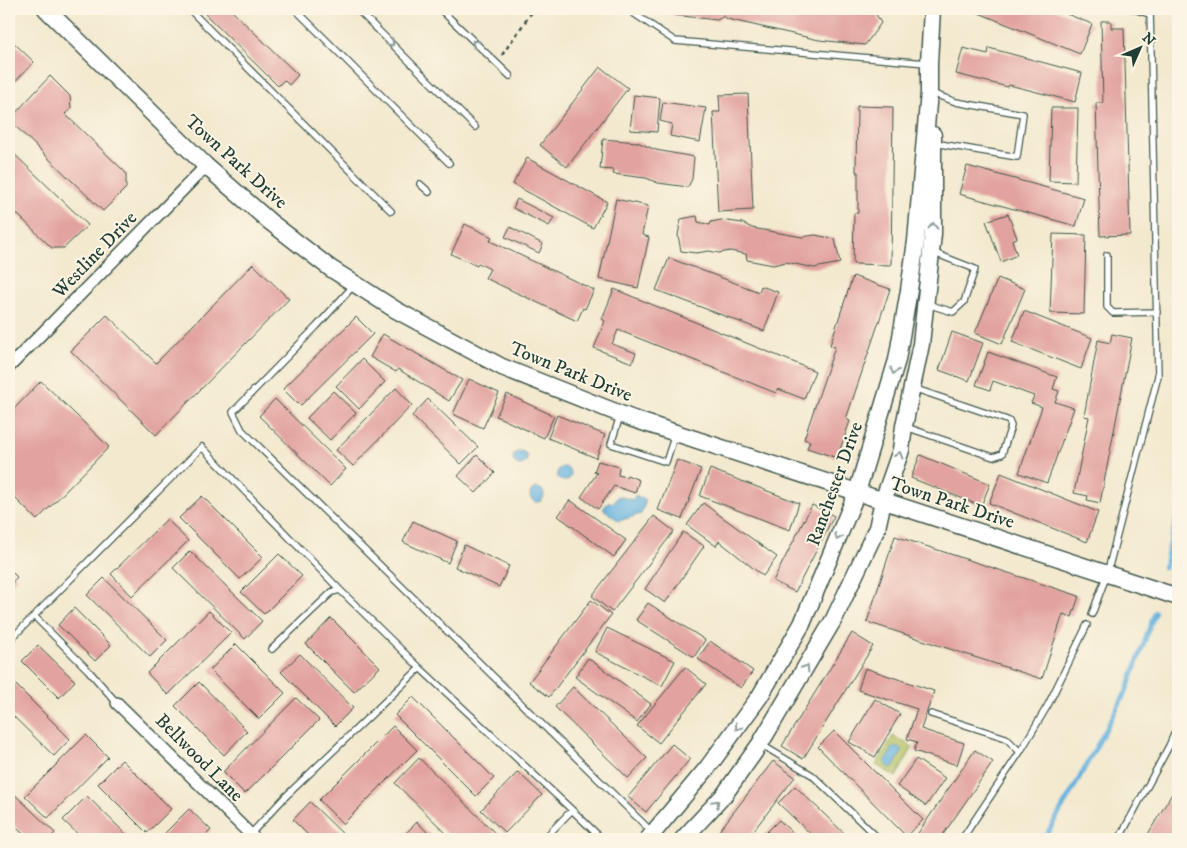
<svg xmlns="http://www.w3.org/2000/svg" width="1187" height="848" viewBox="0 0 1187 848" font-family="'IM FELL DW Pica',serif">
	<rect width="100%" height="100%" fill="#fcf5e5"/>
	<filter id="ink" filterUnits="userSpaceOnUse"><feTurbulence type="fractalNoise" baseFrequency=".02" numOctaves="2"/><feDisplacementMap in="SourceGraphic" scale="10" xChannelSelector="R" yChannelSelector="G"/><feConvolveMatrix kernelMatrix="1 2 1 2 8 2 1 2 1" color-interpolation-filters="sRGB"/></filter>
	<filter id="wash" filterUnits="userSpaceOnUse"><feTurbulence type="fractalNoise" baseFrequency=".0096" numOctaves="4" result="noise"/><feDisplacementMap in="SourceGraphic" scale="20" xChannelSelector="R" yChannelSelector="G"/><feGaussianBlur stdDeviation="1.12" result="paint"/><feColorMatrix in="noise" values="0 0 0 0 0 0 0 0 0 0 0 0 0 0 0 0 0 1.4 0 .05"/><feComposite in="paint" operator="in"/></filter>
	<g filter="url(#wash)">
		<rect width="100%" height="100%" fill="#f3e9cf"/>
		<path fill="#b4c366" stroke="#6a804d" d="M893 736 913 747 896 777 876 765Z"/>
		<path fill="#66b3df" stroke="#42788a" d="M513 458a7 7 0 1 1 14 0a7 7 0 1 1-14 0Z
			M557 474a7 7 0 1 1 14 0a7 7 0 1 1-14 0Z
			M530 495a7 7 0 1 1 14 0a7 7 0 1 1-14 0Z
			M635 495 646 500 641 514 619 521 603 509 609 501 612 504 618 496 633 500Z
			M896 746 901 749 902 752 894 766 891 768 886 765 885 762 893 748Z"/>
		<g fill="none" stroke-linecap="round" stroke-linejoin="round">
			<path stroke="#66b3df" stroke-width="4.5" d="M1164 568 1178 511
				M1044 839 1075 786 1127 690 1155 612"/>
		</g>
		<g id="blocks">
			<path fill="#e2a29f" d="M200 9H230L298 75 289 85 284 80 278 86Z
				M665 9H873L881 23 865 45 819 40 727 19 724 16 717 20 674 15Z
				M969 9H1054L1092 24 1080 54Z
				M1101 21H1111V28H1124L1130 235 1100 236 1096 103H1103Z
				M9 41 13 42 34 62 9 88Z
				M963 48 988 54 989 48 1082 73 1075 102 1029 90 1009 85 1008 87 956 74Z
				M600 67 628 88 567 167 540 145Z
				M50 76 70 96 71 109 65 114 126 173V188L103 211 9 120Z
				M748 94 753 210 718 212 713 112H720L719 95Z
				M634 95 660 98 657 132 630 130Z
				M663 102 706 108 700 142 670 136 672 124 660 121Z
				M857 106 893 107 891 265 853 264 854 213H858V172H856Z
				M1051 108H1078L1076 182 1049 181Z
				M603 139 637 142 656 150 694 157 692 179 688 187 658 183 646 178 613 174 614 170 600 169Z
				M9 149 88 225 64 248H52L9 206Z
				M527 158 607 202 593 228 513 184Z
				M967 166 1084 198 1076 226 959 194Z
				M517 199 554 218 549 226 513 208Z
				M616 199 648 206 642 235 649 237 638 288 599 279Z
				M1008 214 1017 238 1012 240 1017 255 1001 262 986 221Z
				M697 216 698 222 710 225 711 222 721 220 742 223 752 228 802 237 815 235 835 239 840 263 814 268 786 262 773 265 747 260 746 254 730 251 719 253 709 251 696 253 681 251 678 235 681 219Z
				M465 224 492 237 490 241 594 290 585 309 583 308 577 321 485 278 490 269 478 263 477 266 451 254Z
				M510 227 543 244 539 253 505 237Z
				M1053 234 1086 235 1084 314 1050 313Z
				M669 258 759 292 761 286 778 292 764 331 656 290Z
				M253 264 289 299 156 435 71 351 107 315 156 363Z
				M853 276 890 289 846 419 850 421 837 458 807 448 810 441 804 439 835 347 830 345Z
				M998 278 1025 289 1002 344 975 333Z
				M614 289 815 371 804 399 778 389 776 393 618 330 612 344 636 353 632 363 594 348 605 321 602 319Z
				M1024 311 1092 338 1081 369 1012 342Z
				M356 317 373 334 300 406 283 389Z
				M952 332 983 343 969 381 939 370Z
				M383 334 462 380 449 401 398 369 396 372 370 357Z
				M1112 334 1132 338 1100 503 1087 500 1088 496 1074 493 1089 417 1084 416 1098 340 1110 343Z
				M988 352 1057 377 1053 389 1059 391 1055 402 1074 408 1047 483 1019 473 1042 407 1031 403 1034 396 993 381 990 390 976 385Z
				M362 359 385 382 359 409 336 386Z
				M469 379 499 393 483 428 453 414Z
				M41 381 109 447 37 520 9 492V414Z
				M396 388 412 405 353 466 336 450Z
				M333 391 356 413 330 440 307 418Z
				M507 394 554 416 544 438 496 416Z
				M275 399 346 469 330 486 259 416Z
				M428 399 478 447 461 464 412 416Z
				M557 415 605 435 596 458 548 438Z
				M477 455 495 473 476 493 458 476Z
				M920 455 990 484 981 506 911 478Z
				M677 460 701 469 682 519 658 510Z
				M598 461 619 467 618 475 626 477 627 475 639 480 635 493 614 486 598 509 581 497 597 473 594 472Z
				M710 469 799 503 790 530 700 496Z
				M1001 473 1098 512 1087 542 989 503Z
				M202 496 263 557 240 579 179 518Z
				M570 500 626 540 614 557 558 516Z
				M703 503 777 557 763 576 719 541 716 546 687 525Z
				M812 505 834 516 795 592 773 581Z
				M654 516 674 531 612 612 592 596Z
				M167 519 188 541 132 596 111 574Z
				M413 521 457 541 448 563 403 542Z
				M683 532 704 546 665 603 645 589Z
				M895 536 1079 596 1072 617 1063 614 1042 679 867 622Z
				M464 545 509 566 499 587 455 567Z
				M190 551 262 621 245 639 173 568Z
				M279 554 302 576 264 614 241 592Z
				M9 569 17 577 9 586Z
				M104 578 167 640 150 657 87 595Z
				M591 600 611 615 549 697 529 682Z
				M648 603 705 640 694 657 636 620Z
				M74 608 111 645 95 661 58 625Z
				M209 611 231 633 168 695 147 673Z
				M331 618 380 667 354 692 306 644Z
				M607 628 675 661 662 686 595 652Z
				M852 633 873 646 803 759 782 746Z
				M710 641 753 671 741 688 698 659Z
				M236 644 285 693 259 719 210 670Z
				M38 645 75 681 59 698 22 661Z
				M300 654 353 708 335 726 281 672Z
				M588 658 651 704 637 722 575 677Z
				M685 667 706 684 659 743 637 726Z
				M865 668 934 691 921 729 964 743 957 765 914 751 917 742 907 739 917 709 858 690Z
				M9 678 70 739 54 756 9 712Z
				M199 682 247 731 224 755 175 706Z
				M573 687 647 758 628 778 555 707Z
				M413 697 494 778 476 796 395 715Z
				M296 698 319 720 245 794 223 772Z
				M875 699 900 714 875 757 849 742Z
				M393 726 417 750 343 824 319 800Z
				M834 731 923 820 906 836 818 747Z
				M86 735 108 757 48 818 25 796Z
				M672 744 690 759 646 812 628 797Z
				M975 750 993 762 940 839H914Z
				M419 758 501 839H452L395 783Z
				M916 759 945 778 926 806 897 786Z
				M122 760 171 809 147 833 98 784Z
				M1178 760V776L1171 773Z
				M773 761 795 777 747 839H713Z
				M518 772 542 795 505 833 481 810Z
				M795 786 850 839H816L778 803Z
				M9 789 55 833 49 839H28L9 820Z
				M1173 792 1178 795V829L1172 839H1145Z
				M87 796 131 839H83L63 820Z
				M310 802 348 839H312L293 820Z
				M189 809 211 830 202 839H159Z
				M779 820 799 839H760Z
				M417 822 433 838 432 839H400Z
				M9 830 18 839H9Z"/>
		</g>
	</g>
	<g filter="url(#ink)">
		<use href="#blocks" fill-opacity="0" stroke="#3f574b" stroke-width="1"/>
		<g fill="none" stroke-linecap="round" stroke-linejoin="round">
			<g stroke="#3f574b" stroke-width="8">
				<path id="lane" d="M189 9 391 211
					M295 9 449 163
					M357 9 475 127
					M440 9 510 76
					M627 9 675 41 926 63
					M1134 9 1149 14
					M931 93 956 102 1023 114 1017 157 934 143
					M420 184 429 192
					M1107 255V307L1113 313 1157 312
					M355 284 317 326 233 412 242 430 652 832
					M927 304 953 312 964 302 975 269 932 252
					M620 416 611 444 666 462 675 434
					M906 427 993 457 1002 454 1011 426 1009 421 1004 419 913 388
					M1092 614 1107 574 1158 376 1150 9
					M34 616 88 670 117 703
					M9 641 202 447 340 590
					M272 649 332 592 340 590 420 668
					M931 714 1006 738 1020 752
					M762 745 812 775 879 839
					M246 839 285 797 420 668 572 810
					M544 839 572 810 602 839
					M962 839 1020 752 1048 705 1087 625
					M1119 839 1169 746 1178 725"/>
			</g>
			<g stroke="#3f574b" stroke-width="14">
				<path id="street" d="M9 367 206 166
					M117 703 255 839"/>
			</g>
			<g stroke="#3f574b" stroke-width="19">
				<path id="secondary" d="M46 9 206 166 269 221 330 268 396 310 502 367 633 419 1178 597
					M648 839 708 767 760 696 802 624 857 492 897 360 909 290 916 241 929 92V63L932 9
					M683 839 724 795 760 744 834 619 877 528 883 501 901 450 904 426 921 344 933 234V135"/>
			</g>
			<path stroke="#3f574b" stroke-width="2.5" stroke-dasharray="4 4" stroke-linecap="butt" d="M502 55 534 9"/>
			<use href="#lane" stroke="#fff" stroke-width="5.5"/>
			<use href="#street" stroke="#fff" stroke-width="11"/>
			<use href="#secondary" stroke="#fff" stroke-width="16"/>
		</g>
		<defs><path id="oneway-chevron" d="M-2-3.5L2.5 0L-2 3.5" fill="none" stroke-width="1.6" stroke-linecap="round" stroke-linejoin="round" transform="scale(1.25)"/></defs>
		<g stroke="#8f9e9a">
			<use href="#oneway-chevron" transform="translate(391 43) rotate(45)"/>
			<use href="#oneway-chevron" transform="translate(475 43) rotate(-136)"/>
			<use href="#oneway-chevron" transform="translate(933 226) rotate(-89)"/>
			<use href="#oneway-chevron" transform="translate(894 371) rotate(107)"/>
			<use href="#oneway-chevron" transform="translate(899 455) rotate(-73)"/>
			<use href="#oneway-chevron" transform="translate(838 537) rotate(113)"/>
			<use href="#oneway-chevron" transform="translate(806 668) rotate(-58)"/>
			<use href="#oneway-chevron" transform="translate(738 727) rotate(126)"/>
			<use href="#oneway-chevron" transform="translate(716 803) rotate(-45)"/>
		</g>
	</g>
	<g text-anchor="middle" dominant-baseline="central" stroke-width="4" stroke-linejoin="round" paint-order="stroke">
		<g font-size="19" fill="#1f3d34" stroke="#fcf5e5">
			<text transform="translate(236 162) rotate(42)">Town Park Drive</text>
			<text transform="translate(95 255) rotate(-46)">Westline Drive</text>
			<text transform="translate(571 372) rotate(22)">Town Park Drive</text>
			<text transform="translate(835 484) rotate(-70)">Ranchester Drive</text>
			<text transform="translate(952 503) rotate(18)">Town Park Drive</text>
			<text transform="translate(199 758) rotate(45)">Bellwood Lane</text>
		</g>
	</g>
	<rect width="1187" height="848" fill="none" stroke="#fcf5e5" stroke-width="30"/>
	<g transform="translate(1140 48) rotate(45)" stroke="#fcf5e5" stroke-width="4" paint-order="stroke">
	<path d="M0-4L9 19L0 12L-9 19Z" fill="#1f3d34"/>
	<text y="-8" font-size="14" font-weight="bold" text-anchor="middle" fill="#1f3d34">N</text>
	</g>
</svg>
